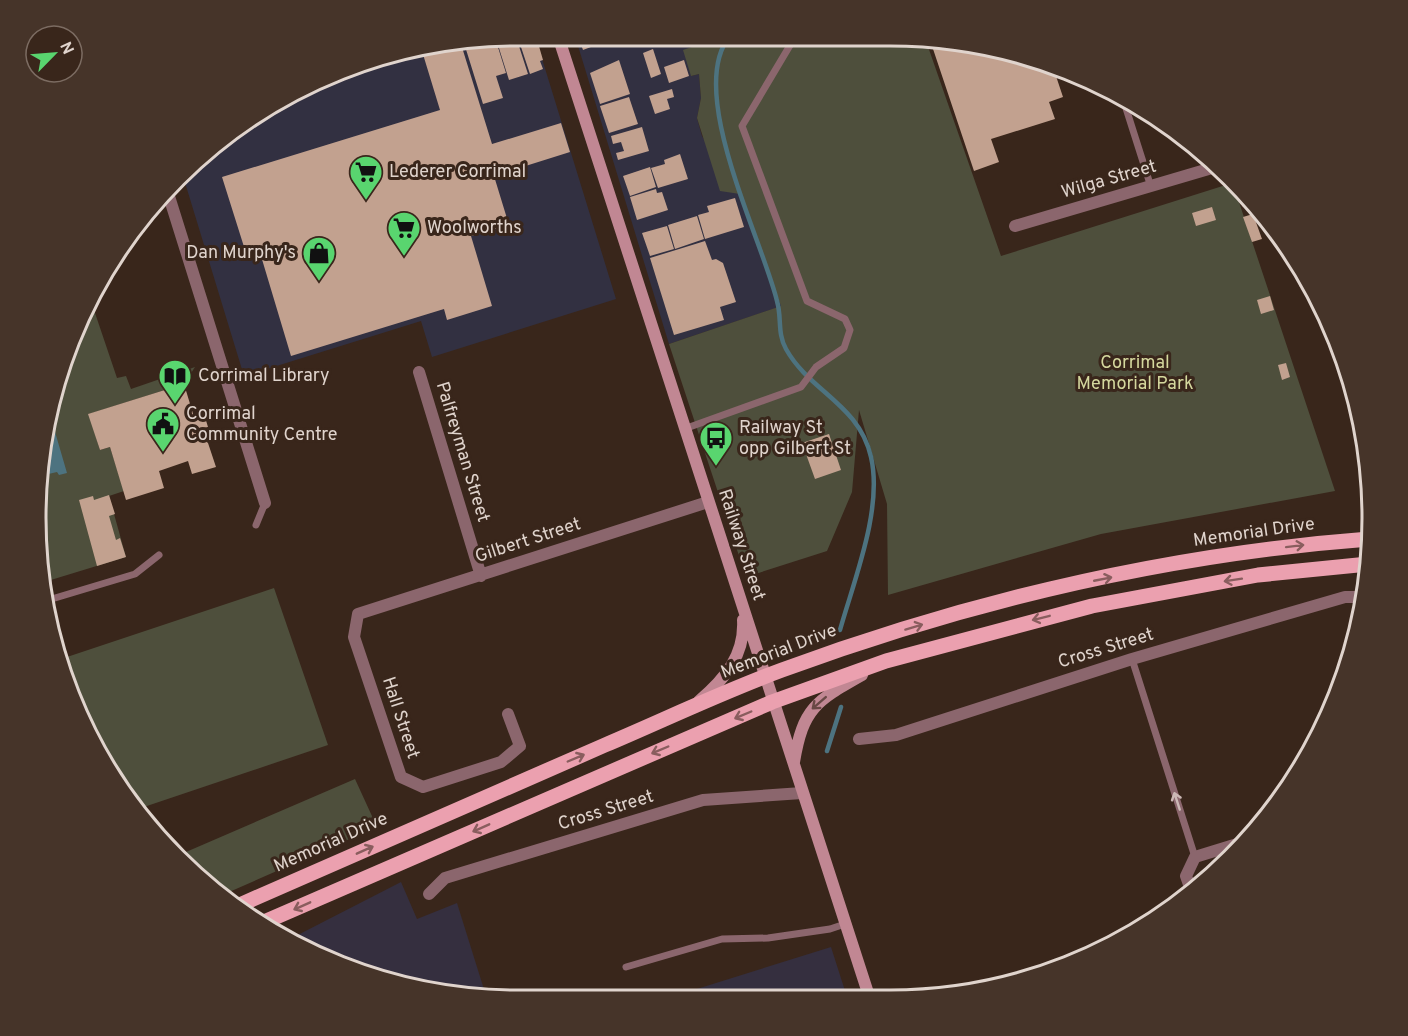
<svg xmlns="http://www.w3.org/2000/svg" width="1408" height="1036" viewBox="0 0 1408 1036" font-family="Overpass,sans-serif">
	<rect width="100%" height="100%" fill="#39261b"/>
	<path fill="#323041" d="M518 36H535L616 299 432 357 421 321 244 376 183 176 251 117 373 62 415 50Z
		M575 36H712L706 42 691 76 699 74 701 98 697 118 702 136 739 194 782 306 669 344Z"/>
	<path fill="#352f3f" d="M401 882 417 919 457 903 487 999 393 983 305 950 288 940Z
		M831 947 847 997 668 998Z"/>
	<path fill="#4e4f3c" d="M712 36 925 38 1001 256 1229 184 1235 190 1335 491 1101 534 888 595 887 504 859 410 852 492 827 551 746 577 669 344 781 306 740 194 720 191 697 118 701 98 699 74 691 76 683 50 706 42Z
		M94 310 117 378 126 376 131 389 195 367 184 384 89 414 100 450 110 447 124 491 109 496 126 557 41 583 40 455 83 314Z
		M274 588 328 745 135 810 73 702 61 659Z
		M355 779 377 827 220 896 179 855Z"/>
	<path fill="#4d7380" d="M53 425 67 473 59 475 57 472 40 476V455L49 426Z"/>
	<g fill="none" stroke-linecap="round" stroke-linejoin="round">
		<path stroke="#4d7380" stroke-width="4.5" d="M729 37C686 92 762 239 777 301 782 318 777 333 786 349 810 392 859 404 871 457 883 509 854 580 840 630
			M827 751 841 707"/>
	</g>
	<path fill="#c2a18f" d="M518 36H536L543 60 540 61 543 69 530 74 518 38 497 44 506 73 496 76 503 98 483 104 464 43Z
		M578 36H602L604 42 583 50Z
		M934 39 1014 52 1054 70 1063 97 1049 102 1055 119 991 139 999 162 974 171 930 40Z
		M517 40 528 74 509 80 498 45Z
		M461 44 492 144 561 123 570 152 494 176 509 225 471 236 492 306 447 320 444 309 291 356 258 246 245 250 222 177 440 110 422 51Z
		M653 49 661 74 651 78 643 53Z
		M619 60 630 94 600 104 590 73Z
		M684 60 689 76 669 83 664 67Z
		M672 89 674 97 667 99 670 109 655 114 649 96Z
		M629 97 638 124 609 133 600 106Z
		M642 127 649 151 618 160 616 153 624 151 621 142 613 144 611 136Z
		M680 154 688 179 658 188 651 168 665 164 664 160Z
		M650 167 656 187 630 196 623 176Z
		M656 189 657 193 662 192 668 210 637 220 630 197Z
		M1238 193 1251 204 1243 207Z
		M735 198 744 227 705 239 698 215 709 212 707 206Z
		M1212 207 1216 220 1196 226 1192 213Z
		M1253 214 1262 239 1252 242 1243 217Z
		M697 216 704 239 675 249 668 225Z
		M667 226 674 249 650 256 642 233Z
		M705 241 712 260 716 259 723 263 736 302 720 307 724 320 674 335 650 258Z
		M1292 260H1294L1309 284 1300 287Z
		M1270 296 1274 310 1261 314 1257 300Z
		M1286 363 1290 377 1282 380 1278 365Z
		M184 384 194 417 204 414 208 427 203 428 216 467 192 474 188 461 159 471 164 488 126 500 110 447 100 450 88 414Z
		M829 434 841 470 815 479 802 443Z
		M109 495 115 514 109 516 116 540 120 538 126 557 97 566 79 500 93 496 94 500Z"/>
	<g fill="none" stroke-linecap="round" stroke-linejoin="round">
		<path stroke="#8b666d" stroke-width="7" d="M1124 102 1151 187
			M684 429 801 387 816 367 844 348 850 330 845 319 807 301 742 126 792 42
			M256 525 265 503
			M45 601 135 574 159 555
			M1132 659 1195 857
			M626 967 722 939 768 938 830 929 845 924"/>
		<path stroke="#8b666d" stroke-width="12" d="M167 190 265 503
			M1015 226 1212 168
			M419 372 481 576
			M508 714 520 746 501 762 423 787 401 777 354 637 358 614 708 502
			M859 739 896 735 1132 659 1345 597H1364
			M1192 893 1186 876 1195 857 1247 841
			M429 894 445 878 703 800 802 793"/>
		<path stroke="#c18793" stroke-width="12" d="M558 36 869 996
			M699 701C725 679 745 655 743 620
			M794 762C803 708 816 701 862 675"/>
		<path stroke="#eba0af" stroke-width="15" d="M235 907C358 853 481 799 605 745 664 720 722 692 782 670 970 601 1170 554 1369 539
			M262 923 772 702 886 661 1092 606 1258 575 1368 564"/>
	</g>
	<defs><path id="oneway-shaft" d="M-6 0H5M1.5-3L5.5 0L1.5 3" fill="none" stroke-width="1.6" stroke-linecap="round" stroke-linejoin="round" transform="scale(1.5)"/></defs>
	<g stroke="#895d5e">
		<use href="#oneway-shaft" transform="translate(1295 546) rotate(-7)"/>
		<use href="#oneway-shaft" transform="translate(1103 579) rotate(-11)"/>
		<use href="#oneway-shaft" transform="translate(1233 580) rotate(171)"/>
		<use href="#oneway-shaft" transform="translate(1041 618) rotate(166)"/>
		<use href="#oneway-shaft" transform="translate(914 627) rotate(-17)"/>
		<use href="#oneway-shaft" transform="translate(743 715) rotate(157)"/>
		<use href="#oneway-shaft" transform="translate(660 750) rotate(157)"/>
		<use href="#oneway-shaft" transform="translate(576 758) rotate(-23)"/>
		<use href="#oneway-shaft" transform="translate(481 828) rotate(156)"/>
		<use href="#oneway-shaft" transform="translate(365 850) rotate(-24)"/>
		<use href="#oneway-shaft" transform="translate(302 906) rotate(156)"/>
	</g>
	<use stroke="#694845" href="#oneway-shaft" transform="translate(819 703) rotate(139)"/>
	<use stroke="#cbb8b5" href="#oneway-shaft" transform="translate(1177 801) rotate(-108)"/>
	<defs>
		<g id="supermarket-pin" transform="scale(1.725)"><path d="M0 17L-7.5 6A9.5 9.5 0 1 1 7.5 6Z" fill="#59d56f" stroke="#39261b"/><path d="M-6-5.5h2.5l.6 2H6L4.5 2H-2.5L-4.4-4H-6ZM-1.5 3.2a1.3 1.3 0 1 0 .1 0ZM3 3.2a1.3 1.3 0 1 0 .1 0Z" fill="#111"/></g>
		<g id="shop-pin" transform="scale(1.725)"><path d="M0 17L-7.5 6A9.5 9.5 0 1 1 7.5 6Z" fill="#59d56f" stroke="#39261b"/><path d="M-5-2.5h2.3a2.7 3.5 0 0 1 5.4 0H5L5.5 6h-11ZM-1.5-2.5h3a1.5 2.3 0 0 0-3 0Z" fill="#111"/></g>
		<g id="library-pin" transform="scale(1.725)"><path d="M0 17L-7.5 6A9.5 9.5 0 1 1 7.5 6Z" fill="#59d56f" stroke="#39261b"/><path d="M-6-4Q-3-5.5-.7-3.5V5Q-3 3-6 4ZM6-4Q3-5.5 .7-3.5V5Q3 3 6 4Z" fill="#111"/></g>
		<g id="civic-pin" transform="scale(1.725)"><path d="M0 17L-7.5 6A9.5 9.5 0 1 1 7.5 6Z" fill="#59d56f" stroke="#39261b"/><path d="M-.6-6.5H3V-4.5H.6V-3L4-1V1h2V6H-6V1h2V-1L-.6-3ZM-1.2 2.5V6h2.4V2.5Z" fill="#111"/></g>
		<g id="bus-pin" transform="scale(1.725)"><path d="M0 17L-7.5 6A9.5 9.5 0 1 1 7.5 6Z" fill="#59d56f" stroke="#39261b"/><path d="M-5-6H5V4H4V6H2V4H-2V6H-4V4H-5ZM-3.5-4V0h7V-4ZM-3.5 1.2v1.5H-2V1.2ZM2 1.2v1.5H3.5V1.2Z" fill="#111"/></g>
	</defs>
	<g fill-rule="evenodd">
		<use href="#supermarket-pin" x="366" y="172"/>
		<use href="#supermarket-pin" x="404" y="228"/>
		<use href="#shop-pin" x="319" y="253"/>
		<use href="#library-pin" x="175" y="376"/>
		<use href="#civic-pin" x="163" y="424"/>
		<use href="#bus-pin" x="716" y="438"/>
	</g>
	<g text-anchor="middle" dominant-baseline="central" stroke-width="6" stroke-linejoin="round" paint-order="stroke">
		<g font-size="18" fill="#e0d4cd" stroke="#39261b" text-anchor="start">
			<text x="389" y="172">Lederer Corrimal</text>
			<text x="427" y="228">Woolworths</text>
			<text x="296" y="253" text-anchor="end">Dan Murphy's</text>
			<text x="198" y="376">Corrimal Library</text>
			<text x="186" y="414">Corrimal<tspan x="186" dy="21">Community Centre</tspan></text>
			<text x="739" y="428">Railway St<tspan x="739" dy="21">opp Gilbert St</tspan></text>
		</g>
		<g font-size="18" fill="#e0d4cd" stroke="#39261b">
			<text transform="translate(1109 180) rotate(-16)">Wilga Street</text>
			<text transform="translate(462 452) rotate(73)">Palfreyman Street</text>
			<text transform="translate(1254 533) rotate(-8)">Memorial Drive</text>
			<text transform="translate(528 541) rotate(-18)">Gilbert Street</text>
			<text transform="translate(741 545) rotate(72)">Railway Street</text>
			<text transform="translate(1106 649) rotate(-17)">Cross Street</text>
			<text transform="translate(779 652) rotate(-21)">Memorial Drive</text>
			<text transform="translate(400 718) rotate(72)">Hall Street</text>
			<text transform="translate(606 811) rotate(-17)">Cross Street</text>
			<text transform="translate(331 843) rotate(-24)">Memorial Drive</text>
		</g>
		<g font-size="18" fill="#d5d89e" stroke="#39261b">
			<text x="1135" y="363">Corrimal<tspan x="1135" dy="21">Memorial Park</tspan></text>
		</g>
	</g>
	<path d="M0 0H1408V1036H0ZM518 46H890A472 472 0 0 1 1362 518V518A472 472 0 0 1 890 990H518A472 472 0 0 1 46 518V518A472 472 0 0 1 518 46Z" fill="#463429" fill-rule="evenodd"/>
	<path fill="none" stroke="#e0d4cd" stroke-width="3" d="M518 46H890A472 472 0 0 1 1362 518V518A472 472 0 0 1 890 990H518A472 472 0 0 1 46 518V518A472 472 0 0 1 518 46Z"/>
	<g transform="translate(54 54) rotate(65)"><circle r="28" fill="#39261b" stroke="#7c6c62" stroke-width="1.5"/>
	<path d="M0-4.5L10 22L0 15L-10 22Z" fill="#59d56f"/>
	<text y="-9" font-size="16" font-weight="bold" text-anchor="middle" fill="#e0d4cd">N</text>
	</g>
</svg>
